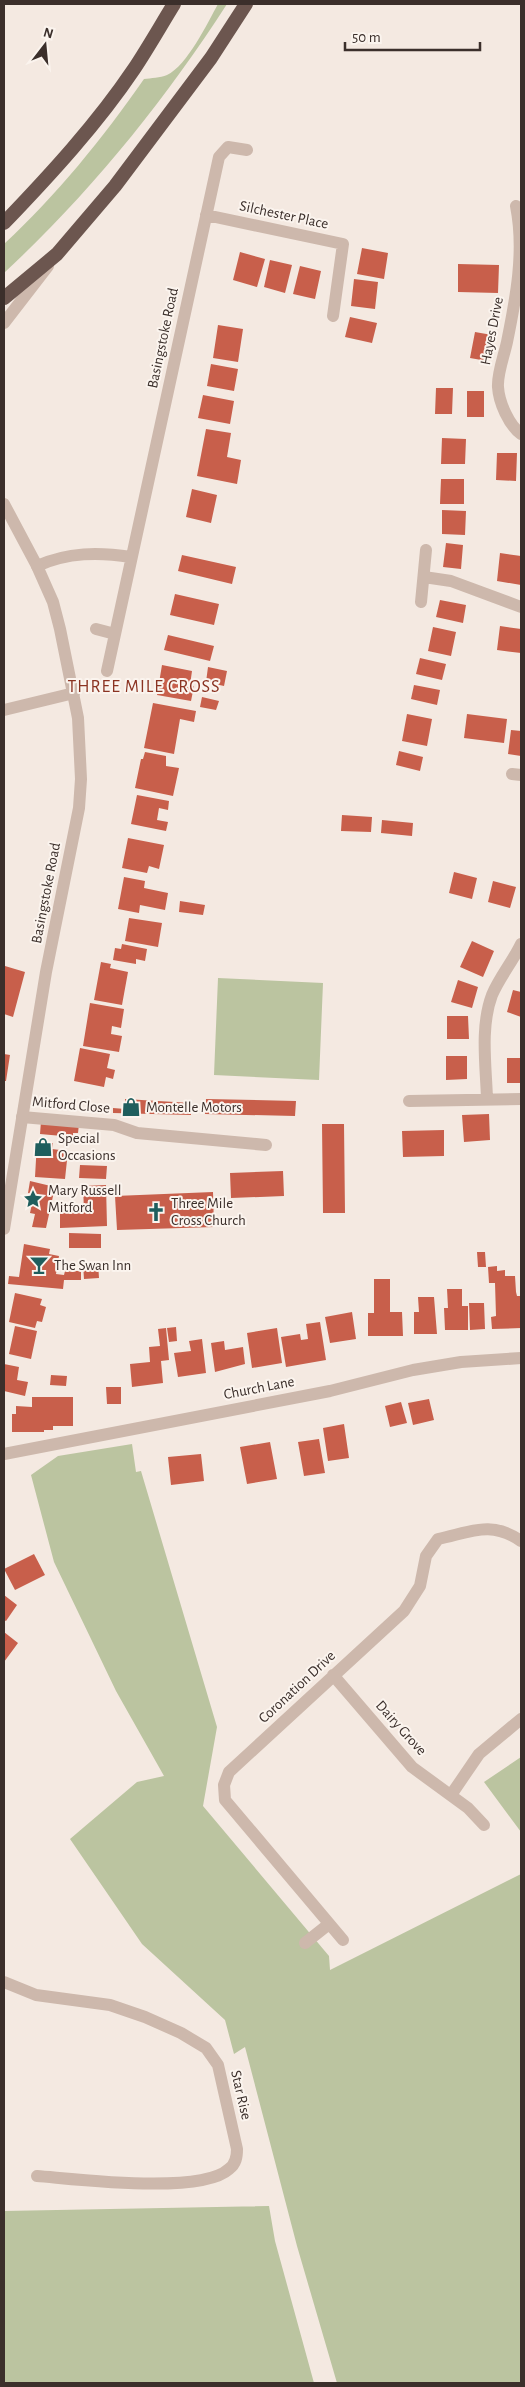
<svg xmlns="http://www.w3.org/2000/svg" width="525" height="2387" viewBox="0 0 525 2387" font-family="'Alegreya Sans',sans-serif">
	<rect width="100%" height="100%" fill="#f4e9e1"/>
	<path fill="#bbc4a0" d="M218 4H227C163 103 90 193 4 273V244C56 196 103 138 144 79 151 78 160 78 167 75 187 66 208 22 218 4Z
		M218 978 323 983 319 1080 214 1075Z
		M132 1444 136 1472 141 1471 217 1727 203 1806 329 1956 330 1970 521 1874V2383H337L297 2246 245 2047 234 2054 225 2020 142 1944 70 1839 137 1782 164 1776 116 1691 54 1562 31 1475 58 1456Z
		M521 1757V1832L484 1782Z
		M269 2206 275 2241 314 2383H4V2211Z"/>
	<path fill="#c85f4b" d="M362 248 388 253 384 279 357 274Z
		M240 252 265 259 257 287 233 280Z
		M270 260 292 265 285 293 264 287Z
		M458 264 499 265 498 293 458 292Z
		M300 266 321 271 315 299 293 294Z
		M354 279 378 282 375 309 351 306Z
		M350 317 377 323 372 343 345 337Z
		M218 325 243 329 238 362 213 358Z
		M475 332 492 335 487 361 470 358Z
		M211 364 238 369 234 391 207 386Z
		M436 388H453L452 414H435Z
		M467 391H484V417H467Z
		M203 395 234 401 230 424 198 418Z
		M206 429 231 433 227 457 241 460 237 484 197 476Z
		M442 438 466 439 465 464H441Z
		M497 453H517L516 481 496 480Z
		M441 479H464V504H440Z
		M192 489 217 495 211 523 186 517Z
		M442 510 466 511 465 535 442 534Z
		M446 543 463 545 461 569 443 567Z
		M500 553 521 556V585L497 581Z
		M182 555 236 567 232 584 178 571Z
		M175 594 219 604 214 625 170 615Z
		M440 600 466 605 463 623 436 617Z
		M500 626 521 629V653L497 650Z
		M433 627 456 632 451 656 428 651Z
		M168 635 214 646 210 661 164 650Z
		M420 658 446 664 442 680 416 674Z
		M162 665 192 671 190 685 194 686 191 701 157 695Z
		M208 667 227 671 224 686 206 682Z
		M414 685 440 690 437 705 411 699Z
		M202 697 219 701 216 710 200 707Z
		M153 703 196 711 194 722 180 719 174 754 144 748Z
		M407 714 432 719 427 746 402 741Z
		M467 714 507 719 504 743 464 738Z
		M511 730 521 731V756L508 754Z
		M399 751 423 757 420 771 396 765Z
		M145 752 166 756V766L179 768 173 796 135 788 141 759H143Z
		M137 795 169 801 168 810 159 808 157 820 168 822 166 831 131 824Z
		M342 815 372 817 371 832 341 831Z
		M382 820 413 823 412 836 381 833Z
		M128 838 164 845 159 869 149 866 147 873 122 868Z
		M454 872 477 878 472 899 449 893Z
		M124 877 145 881 144 888 168 893 165 910 140 905 139 913 118 909Z
		M493 881 516 887 510 908 488 902Z
		M180 901 205 905 203 915 179 912Z
		M129 918 162 923 158 947 125 941Z
		M472 941 494 951 483 977 460 967Z
		M122 944 147 949 145 961 136 959V964L113 960 115 948 121 949Z
		M101 962 111 964 110 968 128 972 122 1005 94 1000Z
		M5 966 25 972 13 1017 4 1014Z
		M458 980 478 987 472 1008 451 1002Z
		M513 990 521 992V1017L507 1012Z
		M90 1003 124 1009 121 1028 112 1026 111 1034 122 1036 119 1052 83 1046Z
		M447 1016H468L469 1039H447Z
		M80 1048 110 1054 107 1068 115 1070 113 1079 106 1077 104 1087 74 1081Z
		M4 1054 10 1055 6 1081H4Z
		M446 1056H467V1079L446 1080Z
		M507 1058H521V1083H507Z
		M125 1099 191 1103V1115L113 1113V1108L125 1109Z
		M206 1099 296 1101 295 1116 205 1114Z
		M489 1114 490 1140 464 1142 462 1115Z
		M41 1121 79 1124 78 1133H73V1137L40 1134Z
		M322 1124H344L345 1213H323Z
		M444 1130V1156L403 1157 402 1131Z
		M37 1142 53 1143 52 1149 68 1151 65 1179 35 1177Z
		M80 1165 107 1166 106 1179 79 1178Z
		M283 1171 284 1196 231 1198 230 1173Z
		M30 1181 55 1187 46 1228 32 1227 35 1214 30 1213 34 1194 28 1193Z
		M106 1185 107 1226 60 1228V1212L84 1211 83 1186Z
		M213 1192 214 1227 117 1230 115 1196Z
		M69 1233 101 1234V1248H69Z
		M24 1244 50 1249 49 1254 59 1256 56 1274 64 1275 65 1271H81V1280H64L63 1289 8 1284 9 1276 19 1277Z
		M477 1252H485L486 1267H478Z
		M98 1263 99 1278 84 1279 83 1264Z
		M497 1266V1271L505 1270V1276H515L516 1292 517 1296H520L521 1328 492 1329 491 1317 496 1316 495 1283H489L488 1267Z
		M374 1279H390V1312H402L403 1336H368V1313H374Z
		M447 1289H462V1306H468V1330H445L444 1308H448Z
		M15 1293 42 1299 40 1305 46 1307 42 1322 37 1321 35 1328 9 1322Z
		M418 1297H434L437 1334H414V1312H419Z
		M469 1303H484L485 1329 470 1330Z
		M352 1312 356 1339 330 1343 325 1317Z
		M320 1322 326 1360 286 1367 281 1337 300 1334 301 1340 308 1339 306 1324Z
		M15 1326 37 1331 31 1359 9 1354Z
		M176 1327 177 1341 169 1342 167 1328Z
		M166 1328 169 1360 161 1361 163 1383 132 1387 130 1364 150 1362 149 1347 160 1346 158 1329Z
		M277 1328 282 1363 252 1368 247 1333Z
		M202 1339 206 1373 178 1377 174 1353 191 1351 189 1341Z
		M224 1341 225 1350 243 1347 245 1364 215 1372 211 1343Z
		M4 1364 19 1367 17 1380 28 1382 25 1396 4 1391Z
		M51 1375 67 1376 66 1386 50 1385Z
		M106 1387H121V1404H107Z
		M32 1397H73V1426H53V1430H44V1432H12V1414H16V1406L32 1407Z
		M429 1399 434 1420 413 1425 408 1403Z
		M401 1402 407 1423 390 1427 385 1406Z
		M344 1424 349 1458 328 1461 323 1428Z
		M319 1439 325 1473 304 1476 298 1442Z
		M270 1442 277 1479 247 1484 240 1447Z
		M201 1454 204 1481 171 1485 168 1457Z
		M34 1554 45 1575 15 1590 4 1569Z
		M4 1595 17 1605 6 1621 4 1620Z
		M4 1632 18 1643 4 1662Z"/>
	<g fill="none" stroke-linecap="round" stroke-linejoin="round">
		<path stroke="#cdb8ac" stroke-width="12" d="M516 206C525 251 516 298 507 342 504 356 497 374 498 387 499 403 509 425 521 434
			M206 215 343 244 333 316
			M37 566C68 552 99 552 131 557
			M424 577 451 581 521 607
			M421 602 426 550
			M96 629 115 634
			M107 671 219 157 228 147 247 150
			M4 710 74 693
			M512 774 521 775
			M487 1099C486 1066 480 1027 492 995 499 978 513 961 521 944
			M409 1101 521 1099
			M22 1117 114 1125 137 1133 266 1145
			M4 1454 330 1391 413 1370 461 1362 521 1358
			M333 1675 412 1767 468 1808 484 1825
			M451 1795 479 1754 521 1719
			M343 1940 225 1800 224 1785 229 1772 404 1611 420 1586 426 1556 438 1539C471 1532 491 1520 521 1541
			M305 1943 329 1924
			M4 1982 36 1995 110 2005 145 2017 181 2033 206 2048 218 2065 237 2149C237 2157 236 2164 229 2169 201 2195 76 2179 37 2176"/>
		<path stroke="#cdb8ac" stroke-width="12" d="M4 323 48 266
			M4 504 37 566 53 602 60 629 78 718 81 779 79 808 46 972 4 1229"/>
		<path stroke="#6c564f" stroke-width="14" d="M4 223C50 175 97 124 134 69 148 48 161 25 174 4
			M4 298 57 254 115 186 211 58 246 4"/>
	</g>
	<defs>
		<g id="shop-bare" transform="scale(1.5)"><path d="M-5-2.5h2.3a2.7 3.5 0 0 1 5.4 0H5L5.5 6h-11ZM-1.5-2.5h3a1.5 2.3 0 0 0-3 0Z" fill="#1f5e5d" stroke="#fbf4ee" stroke-width="2.5" paint-order="stroke"/></g>
		<g id="sight-bare" transform="scale(1.5)"><path d="M0-6L1.8-2.2L6-1.7L2.9 1.2L3.7 5.4L0 3.3L-3.7 5.4L-2.9 1.2L-6-1.7L-1.8-2.2Z" fill="#1f5e5d" stroke="#fbf4ee" stroke-width="2.5" paint-order="stroke"/></g>
		<g id="church-bare" transform="scale(1.5)"><path d="M-1.2-6h2.4v3.5h3.3v2.4h-3.3V6h-2.4V-.1h-3.3v-2.4h3.3Z" fill="#1f5e5d" stroke="#fbf4ee" stroke-width="2.5" paint-order="stroke"/></g>
		<g id="bar-bare" transform="scale(1.5)"><path d="M-6-5H6L.8 .8V4.5H3.5V6h-7V4.5H-.8V.8Z" fill="#1f5e5d" stroke="#fbf4ee" stroke-width="2.5" paint-order="stroke"/></g>
	</defs>
	<g fill-rule="evenodd">
		<use href="#shop-bare" x="131" y="1107"/>
		<use href="#shop-bare" x="43" y="1147"/>
		<use href="#sight-bare" x="33" y="1199"/>
		<use href="#church-bare" x="156" y="1212"/>
		<use href="#bar-bare" x="39" y="1265"/>
	</g>
	<g text-anchor="middle" dominant-baseline="central" stroke-width="4" stroke-linejoin="round" paint-order="stroke">
		<g font-size="15" fill="#3b2f2b" stroke="#fbf4ee">
			<text transform="translate(284 215) rotate(12)">Silchester Place</text>
			<text transform="translate(492 331) rotate(-79)">Hayes Drive</text>
			<text transform="translate(163 338) rotate(-78)">Basingstoke Road</text>
			<text transform="translate(46 893) rotate(-79)">Basingstoke Road</text>
			<text transform="translate(71 1105) rotate(5)">Mitford Close</text>
			<text transform="translate(259 1388) rotate(-11)">Church Lane</text>
			<text transform="translate(297 1687) rotate(-43)">Coronation Drive</text>
			<text transform="translate(401 1728) rotate(48)">Dairy Grove</text>
			<text transform="translate(241 2095) rotate(77)">Star Rise</text>
		</g>
		<g font-size="15" fill="#3b2f2b" stroke="#fbf4ee" text-anchor="start">
			<text x="146" y="1107">Montelle Motors</text>
			<text x="58" y="1138">Special<tspan x="58" dy="17">Occasions</tspan></text>
			<text x="48" y="1190">Mary Russell<tspan x="48" dy="17">Mitford</tspan></text>
			<text x="171" y="1203">Three Mile<tspan x="171" dy="17">Cross Church</tspan></text>
			<text x="54" y="1265">The Swan Inn</text>
		</g>
		<g font-size="18" letter-spacing="1" fill="#8b3322" stroke="#fbf4ee">
			<text x="144" y="687">THREE MILE CROSS</text>
		</g>
	</g>
	<rect width="525" height="2387" fill="none" stroke="#3b2f2b" stroke-width="10"/>
	<g transform="translate(45 45) rotate(16)" stroke="#fbf4ee" stroke-width="4" paint-order="stroke">
	<path d="M0-4L9 19L0 12L-9 19Z" fill="#3b2f2b"/>
	<text y="-8" font-size="14" font-weight="bold" text-anchor="middle" fill="#3b2f2b">N</text>
	</g>
	<path d="M345 42v8h135v-8" fill="none" stroke="#3b2f2b" stroke-width="2.5"/>
	<text x="352" y="42" font-size="15" fill="#3b2f2b" stroke="#fbf4ee" stroke-width="4" paint-order="stroke">50 m</text>
</svg>
